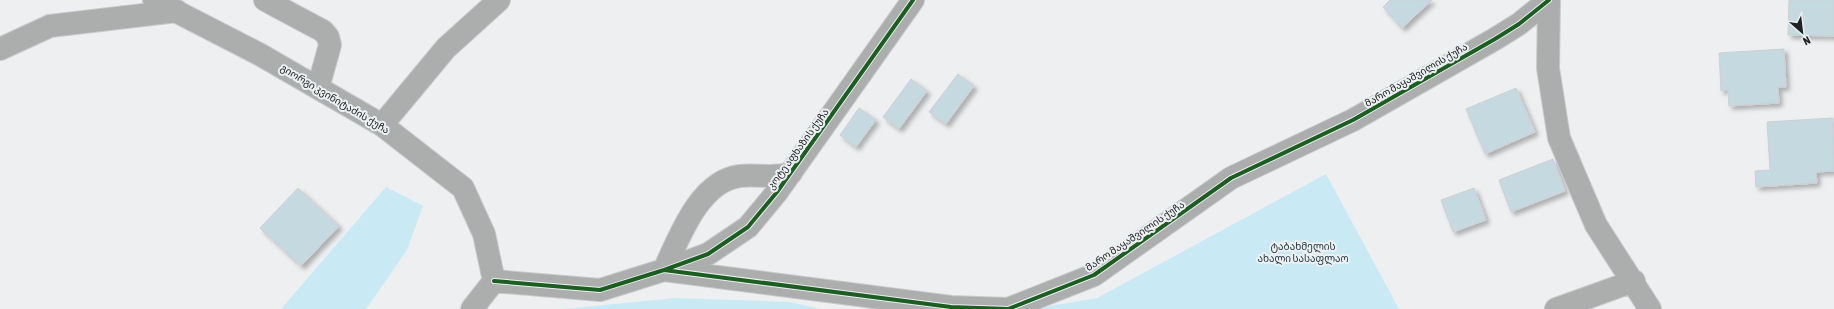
<svg xmlns="http://www.w3.org/2000/svg" width="1834" height="309" viewBox="0 0 1834 309" font-family="'Asap Condensed','Noto Sans Georgian',sans-serif">
	<defs>
		<filter id="shadow"><feDropShadow dx="3.5" dy="3.5" stdDeviation="2" flood-color="#0004"/></filter>
	</defs>
	<rect width="100%" height="100%" fill="#edeff1"/>
	<path fill="#c9eaf5" d="M1326 174 1399 309H1033L1097 298Z
		M386 187 423 206 407 250 366 309H281Z
		M676 298 789 302 821 309H563Z"/>
	<path fill="#c5dae0" stroke="#cecfd1" filter="url(#shadow)" d="M1390 0H1432L1402 28 1383 7Z
		M1789 0H1834V36L1788 35Z
		M1784 49 1786 87H1778L1779 103 1729 106 1728 90 1721 91 1719 53Z
		M958 74 974 86 946 124 929 112Z
		M911 79 927 91 899 129 883 117Z
		M1516 88 1535 132 1485 154 1466 109Z
		M859 108 876 120 856 147 840 135Z
		M1833 118 1834 171 1816 172 1817 183 1756 187 1755 171 1770 170 1767 122Z
		M1553 159 1565 191 1511 212 1499 180Z
		M298 188 339 226 301 266 260 228Z
		M1474 188 1486 220 1453 232 1441 200Z"/>
	<g fill="none" stroke-linecap="round" stroke-linejoin="round">
		<g stroke="#c9cacb" stroke-width="24">
			<path id="minor" d="M154 0 259 54 382 125 463 188 484 234 494 281
				M265 0 323 31 328 37 330 45 318 88
				M1549 0 1548 68 1559 138 1596 225 1650 309
				M0 49 50 26 177 11
				M382 125 446 48 499 0
				M664 270 951 307 1008 309 1094 275 1231 178 1353 120 1495 39 1519 24 1549 0
				M664 270C679 238 699 181 740 176 757 174 775 179 791 173
				M494 281 600 290 664 270 708 254 748 227 777 192 913 0
				M472 309 494 281
				M1556 309 1634 281"/>
		</g>
		<use href="#minor" stroke="#acadad" stroke-width="22"/>
		<g stroke="#ecf0f2" stroke-width="6">
			<path id="cycleway" d="M664 270 951 307 1008 309 1094 275 1231 178 1353 120 1495 39 1519 24 1549 0
				M494 281 600 290 664 270 708 254 748 227 777 192 913 0"/>
		</g>
		<use href="#cycleway" stroke="#1b5e20" stroke-width="4"/>
	</g>
	<g text-anchor="middle" dominant-baseline="central" stroke-width="4" stroke-linejoin="round" paint-order="stroke">
		<g font-size="10" fill="#202223" stroke="#ecf0f2">
			<text transform="translate(1416 75) rotate(-30)">მარო მაყაშვილის ქუჩა</text>
			<text transform="translate(335 99) rotate(31)">გიორგი კვინიტაძის ქუჩა</text>
			<text transform="translate(798 149) rotate(-54)">კოტე აფხაზის ქუჩა</text>
			<text transform="translate(1135 236) rotate(-34)">მარო მაყაშვილის ქუჩა</text>
		</g>
		<g font-size="10" fill="#1f363e" stroke="#ecf0f2">
			<text x="1303" y="246">ტაბახმელის<tspan x="1303" dy="12">ახალი სასაფლაო</tspan></text>
		</g>
	</g>
	<g transform="translate(1802 32) rotate(152)" stroke="#ecf0f2" stroke-width="3" paint-order="stroke">
	<path d="M0-3L7 15L0 10L-7 15Z" fill="#202223"/>
	<text y="-6" font-size="11" font-weight="bold" text-anchor="middle" fill="#202223">N</text>
	</g>
</svg>
